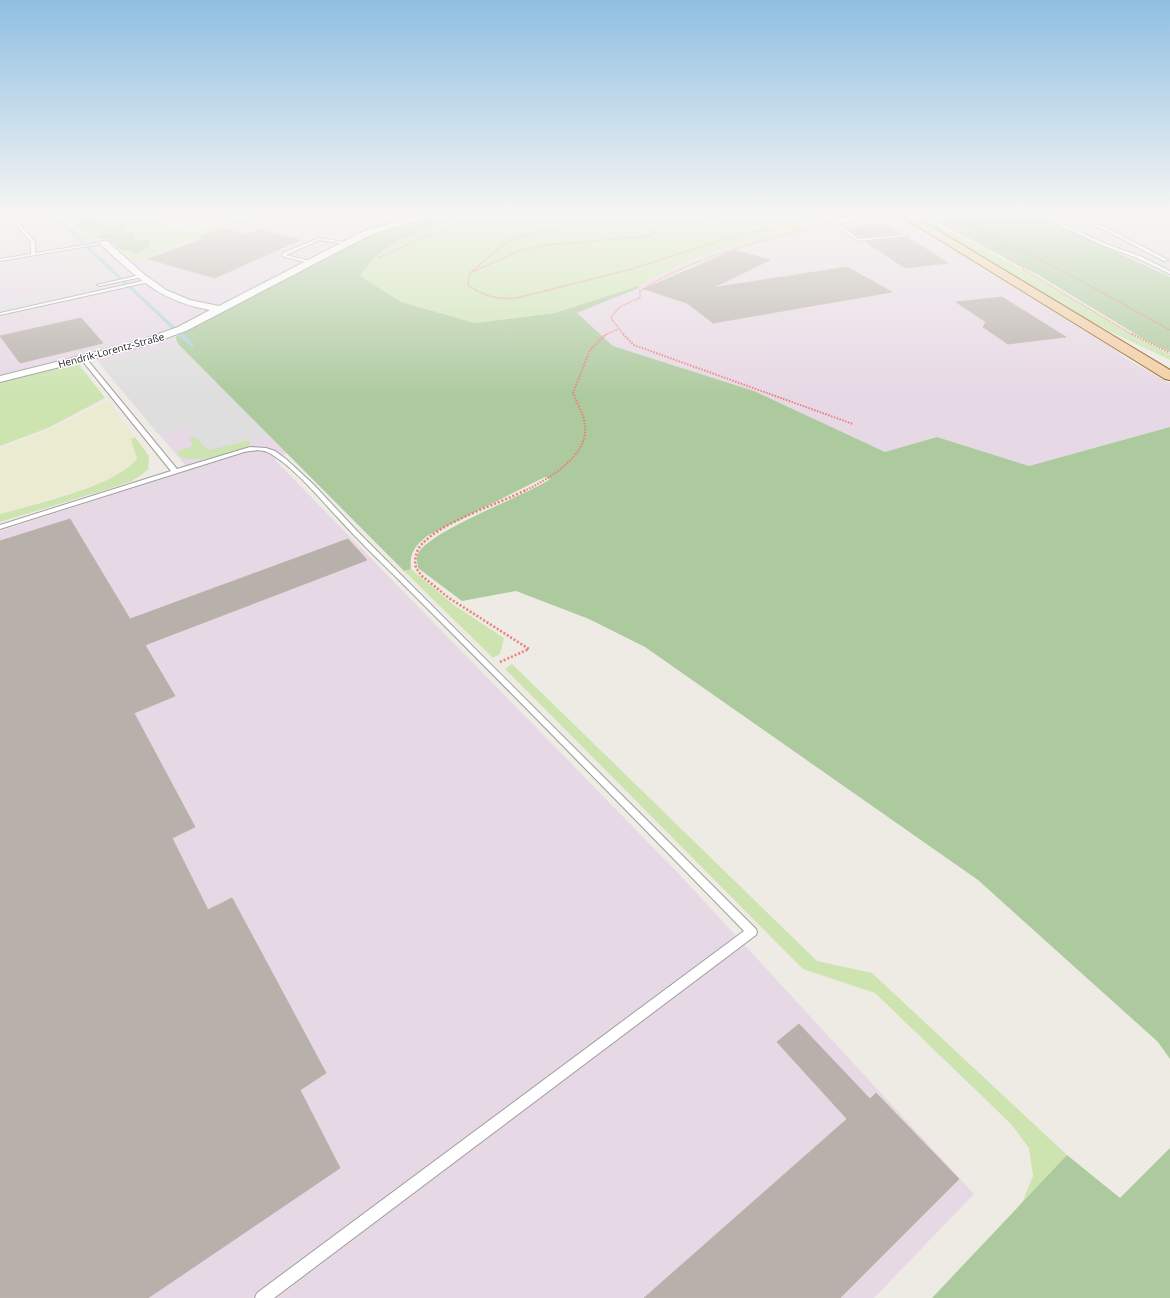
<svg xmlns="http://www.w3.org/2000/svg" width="1170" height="1298" viewBox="0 0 1170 1298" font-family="'Open Sans',sans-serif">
	<rect width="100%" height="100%" fill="#eeebe5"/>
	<path fill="#e7d8e5" d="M0 214H49L79 242 106 239 135 262 258 214H409L407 218 353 235 169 331 178 344 287 453 275 460 678 873 974 1194 874 1298H0V531L189 470 93 354 0 378Z
		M757 214H896L1078 323 1130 361 1170 383V427L1029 466 937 437 885 453 754 391 613 346 576 313 639 288 638 286 681 264 705 255 737 245 790 233 820 223Z"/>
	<path fill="#ebebd2" d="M109 402 135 437 132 439 137 459 131 467 122 473 85 488 0 514V449L60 425 101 404Z"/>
	<path fill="#cde4b0" d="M50 214H59L78 232 92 237 85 230 94 228 105 232H119L125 224 108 221C123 218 142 213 156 220 164 223 170 229 178 230 204 235 229 222 253 214H258L135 262 121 250H130L132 252 139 240H134L133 237C120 233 107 232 93 237L95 239 79 242Z
		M484 214H721L821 223 790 233 737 245 705 255 681 264 638 286 555 313 475 323 401 302 359 276 373 257 407 235 447 222Z
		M918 214 1027 272 1122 329 1170 355V360L1111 332 1058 304 917 217 916 216Z
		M77 362 105 398 48 428 0 446V382Z
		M135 437 149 456 148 470 132 481 105 490 0 522V514C35 504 116 486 137 459L131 439Z
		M196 437 209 450 249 440 250 443 248 447C228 452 202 464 181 457L177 451 193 446 189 439Z
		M411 569 454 605 504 638 500 654 493 658 404 571Z
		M512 664 817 961 872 973 1067 1155 1022 1203 1033 1176 1029 1148 1011 1124 875 993 803 969 505 669Z"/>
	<path fill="#adca9e" d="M67 214H85L94 218 125 224 124 228 126 230C119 234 100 234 94 228L85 230Z
		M446 214H484L447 222 433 217Z
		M922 214H1034L1170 277V352L1145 340 1038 275Z
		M430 218 445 223C412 234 379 244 360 276L401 302 475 323 555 313 638 286 639 288 577 313 613 346 754 391 885 452 937 437 1029 466 1170 427V1059L1158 1042 978 880 645 647 589 619 516 591 462 601 418 568C418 565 416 559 417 556 424 532 526 496 550 479L545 477 427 536C415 546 409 553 411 569L404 571 178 344 175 337 348 245 395 226Z
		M129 232 134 234V240H148L150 242 149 246 140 253 135 254 130 250H121L106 239 93 238 103 234Z
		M1170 1148V1298H932L1067 1155 1120 1198Z"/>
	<path fill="#dedede" d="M211 214H239L212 224 183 226 184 224Z
		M1034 214H1170V277L1157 270Z
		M80 251 113 283 0 311V304L82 286 53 254Z
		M178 344 268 436 208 450 185 427 158 434 99 363Z"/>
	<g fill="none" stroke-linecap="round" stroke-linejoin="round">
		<path stroke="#aad0d8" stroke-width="3" d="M52 214 181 335"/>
		<path stroke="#aad0d8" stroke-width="4" d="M180 334 192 345"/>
	</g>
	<path fill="#b8b0ab" stroke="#bfb1a9" d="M886 224 901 234 859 237 846 228Z
		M224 229 246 235 260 230 300 240 215 278 148 259 204 239 199 237Z
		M907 237 948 263 905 268 866 242Z
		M734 250 770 260 712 288 847 267 892 292 713 323 687 303 644 289Z
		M1002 297 1066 337 1008 344 983 327 986 322 956 302Z
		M81 318 103 343 20 363 0 336Z
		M70 519 130 619 348 539 367 560 145 645 175 696 134 713 195 827 172 838 208 910 232 898 326 1073 300 1090 340 1168 148 1298H0V541Z
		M799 1024 870 1099 876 1093 959 1179 840 1298H644L847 1119 777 1042Z"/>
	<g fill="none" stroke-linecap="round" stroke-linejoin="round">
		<g stroke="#9f9f9f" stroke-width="2">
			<path id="lane" d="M7 214H11L35 242V253L104 242 106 243 0 261V259L31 254V242Z
				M808 214 837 219 885 214 837 224 859 239 905 235 907 236 858 241 832 223 836 221 818 218Z
				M1036 214H1041L1106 244 1140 256 1170 271V274L1137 258 1104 246Z
				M1065 214H1071L1107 228 1168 260 1164 261 1105 230Z
				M319 238 349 243 347 244 319 240 286 255 310 261V263H308L282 256 283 253Z
				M140 275 142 276V277L99 286 97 285Z
				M147 280 149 281V282L0 315V313Z
				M81 357H85L177 469 250 447 266 448 275 451 286 459 313 484 358 532 756 929 757 932 756 935 274 1298H255L257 1293 744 931C630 814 515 696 399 580 379 560 359 541 340 520 320 499 296 469 271 454 263 449 254 450 244 452L0 529V525L171 471 81 359Z"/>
		</g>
		<g stroke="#9f9f9f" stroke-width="2">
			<path id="street" d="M425 214H439L370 235 186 331 144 346 0 382V376L136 342 178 327 210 310C159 301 138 278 101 245V241H107L145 275 166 290 190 300 219 306 364 231Z"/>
		</g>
		<g stroke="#8b5a0e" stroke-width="2">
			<path id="primary" d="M898 214H911L1170 370V380L1165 379Z"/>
		</g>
		<path stroke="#ed7d78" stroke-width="1.5" stroke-dasharray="1 1" stroke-linecap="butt" d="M62 214 89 234
			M689 214 766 226
			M947 214 998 241 1063 271 1170 330
			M44 219 62 215
			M451 226 503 214
			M575 227 645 228 655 233 648 236 548 245 522 250 470 273 508 241 540 231Z
			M378 258 451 226 442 221
			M1007 259 1024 268
			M1023 269 1133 335
			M470 273 468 285C484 296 497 300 517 298L632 269 744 233 786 228 809 229
			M605 335 618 329
			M624 335 611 318C617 306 628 303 640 298V291C695 256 752 244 814 227"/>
		<path stroke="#ed7d78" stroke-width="2" stroke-dasharray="1.5 1.5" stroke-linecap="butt" d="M623 334 634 345 853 424
			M1132 334 1170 353
			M524 491C547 480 587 457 585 428 585 415 577 404 573 393L590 350 606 334"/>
		<path stroke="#ed7d78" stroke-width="2.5" stroke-dasharray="2 2" stroke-linecap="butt" d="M500 662 529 649 449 598 422 576 416 568C414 560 416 551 421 545 443 521 496 505 526 490"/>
		<use href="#lane" fill="#fff" fill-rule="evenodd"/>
		<use href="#street" fill="#fff" fill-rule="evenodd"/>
		<use href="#primary" fill="#f3cda5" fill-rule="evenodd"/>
	</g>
	<linearGradient id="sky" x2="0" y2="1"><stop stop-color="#8fbfe2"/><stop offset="0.54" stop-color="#f7f6f3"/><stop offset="1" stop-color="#f7f6f3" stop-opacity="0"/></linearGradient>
	<rect width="1170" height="396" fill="url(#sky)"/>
	<g text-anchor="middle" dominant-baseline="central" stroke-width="3" stroke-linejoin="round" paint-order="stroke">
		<g font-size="10" fill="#1e1e1e" stroke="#fff">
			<text transform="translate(111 350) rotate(-15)">Hendrik-Lorentz-Straße</text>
		</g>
	</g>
</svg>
